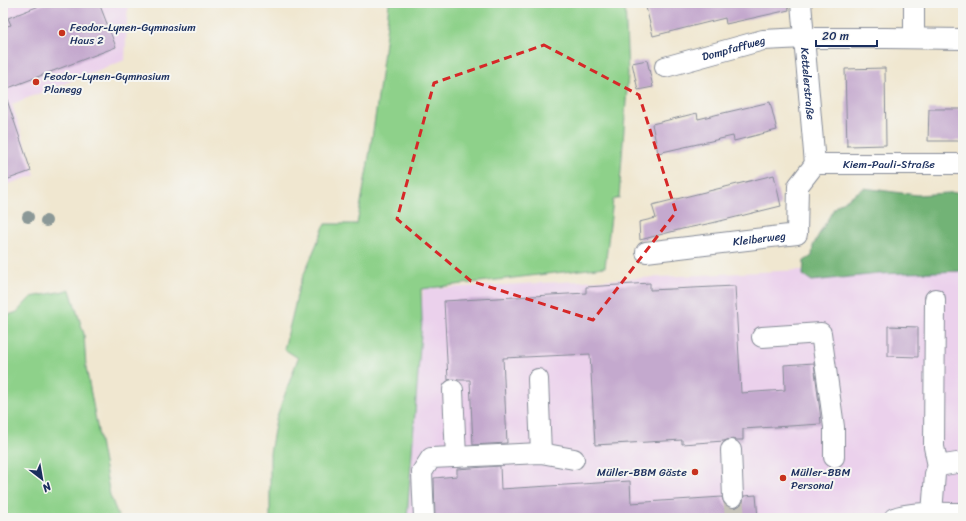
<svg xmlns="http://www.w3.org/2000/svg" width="966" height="521" viewBox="0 0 966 521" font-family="Sriracha,sans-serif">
	<rect width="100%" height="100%" fill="#f6f6f2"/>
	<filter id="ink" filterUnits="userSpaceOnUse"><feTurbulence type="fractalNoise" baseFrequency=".025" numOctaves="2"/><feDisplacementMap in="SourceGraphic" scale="8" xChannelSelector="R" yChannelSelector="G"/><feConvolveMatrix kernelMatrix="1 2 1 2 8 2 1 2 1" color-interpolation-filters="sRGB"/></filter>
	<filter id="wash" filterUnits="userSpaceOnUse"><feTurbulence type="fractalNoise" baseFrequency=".012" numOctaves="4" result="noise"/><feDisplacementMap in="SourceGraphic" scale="16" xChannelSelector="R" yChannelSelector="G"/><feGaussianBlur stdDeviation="0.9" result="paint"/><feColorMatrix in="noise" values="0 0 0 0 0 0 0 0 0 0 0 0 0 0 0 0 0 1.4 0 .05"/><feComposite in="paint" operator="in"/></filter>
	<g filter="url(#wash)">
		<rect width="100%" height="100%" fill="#f0e7d0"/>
		<path fill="#ebd1ec" d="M3 3H128L125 60 12 104 35 175 3 186Z
			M900 265 963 267V518H406L423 289Z"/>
		<path fill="#8ed18a" stroke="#548074" d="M389 3H625L628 74 619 198 613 200 605 267 421 289 422 320 407 518H270V453L276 419 298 358 284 349 294 309 299 286 325 224H357C371 151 382 77 389 3Z
			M70 290 84 334 86 367 110 495 119 518H3V317L17 312 31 297Z"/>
		<path fill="#72b376" stroke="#46716a" d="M864 188 917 195 963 192V271L878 274 812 281 803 275 804 261 812 256 813 246 816 240 833 210 836 206Z"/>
		<g id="blocks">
			<path fill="#c4a9ce" d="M47 3H99L116 47 3 90V27L11 25 8 18Z
				M645 3H788L789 10 726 24 725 18 653 36Z
				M647 60 653 87 638 90 632 63Z
				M885 68 886 145 847 146 845 69Z
				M3 97H6L31 171 3 181Z
				M770 102 777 130 734 141 733 136 658 153 652 124 697 113 698 119Z
				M929 109H963V141H928Z
				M774 175 781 206 712 223 682 229 640 240 639 222 656 218 652 205Z
				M650 283V290L735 286 741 393 785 390 784 365 814 363 820 412 821 424 743 429V440H737L730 439 724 441 682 444V440L595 445 590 354 503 358 507 443 473 445 470 380H459L453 379 448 380 444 301 586 293V287Z
				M888 326 918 327V357L888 356Z
				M500 466 501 489 630 481 631 503 722 497 724 503 727 507 733 508 739 507 743 503 744 496 756 495 758 518H435L434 478 457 476V469Z"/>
		</g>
	</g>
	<g filter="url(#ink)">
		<use href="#blocks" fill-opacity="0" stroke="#868b97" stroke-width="1"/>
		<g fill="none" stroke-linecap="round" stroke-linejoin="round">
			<path stroke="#c5c2b9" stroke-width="20" stroke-dasharray="20 10" stroke-linecap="butt" d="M733 497 735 518"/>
			<g stroke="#868b97" stroke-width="22">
				<g id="minor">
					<path id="s1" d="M801 3 815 164"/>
					<path d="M914 3V38"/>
					<path id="s2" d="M665 67 763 40 804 38H886L963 39"/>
					<path id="s3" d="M815 164H963"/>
					<path id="s4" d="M646 252 797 234 798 186 815 164"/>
					<path d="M935 299 934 447 938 466"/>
					<path d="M762 337 821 333 834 427V457"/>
					<path d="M538 379 541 453"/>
					<path d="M453 390 456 457"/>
					<path d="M731 450 733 497"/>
					<path d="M932 513 935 474 938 466 957 463H963"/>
					<path d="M424 518 422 472 431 458 541 453 574 459"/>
					<path d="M894 518C910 511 945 513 963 513"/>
				</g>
			</g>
			<use href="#minor" stroke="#fff" stroke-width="20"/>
		</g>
		<g fill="#8b9897">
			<circle cx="28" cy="217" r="6"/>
			<circle cx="46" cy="221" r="6"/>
		</g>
	</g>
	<path fill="none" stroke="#d62828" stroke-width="3" stroke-dasharray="8 5" stroke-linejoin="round" d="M544 45 639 95 676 212 593 320 471 281 397 219 434 83Z"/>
	<g fill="#c8321e" stroke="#f6f6f2" stroke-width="1.5">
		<circle cx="62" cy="33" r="4"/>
		<circle cx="36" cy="82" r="4"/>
		<circle cx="695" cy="472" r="4"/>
		<circle cx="783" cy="478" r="4"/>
	</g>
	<g text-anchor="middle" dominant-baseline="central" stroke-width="4" stroke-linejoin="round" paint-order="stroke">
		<g font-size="11" fill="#1b2f5e" stroke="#f6f6f2" text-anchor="start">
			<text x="70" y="27">Feodor-Lynen-Gymnasium<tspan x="70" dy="13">Haus 2</tspan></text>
			<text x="44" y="76">Feodor-Lynen-Gymnasium<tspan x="44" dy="13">Planegg</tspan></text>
			<text x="687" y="472" text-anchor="end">Müller-BBM Gäste</text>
			<text x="791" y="472">Müller-BBM<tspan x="791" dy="13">Personal</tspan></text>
		</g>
		<g font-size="11" fill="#1b2f5e" stroke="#f6f6f2">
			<text stroke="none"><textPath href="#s2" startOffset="71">Dompfaffweg</textPath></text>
			<text stroke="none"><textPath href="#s1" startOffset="81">Kettelerstraße</textPath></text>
			<text stroke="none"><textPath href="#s3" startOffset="74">Kiem-Pauli-Straße</textPath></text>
			<text stroke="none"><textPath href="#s4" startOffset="114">Kleiberweg</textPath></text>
		</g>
	</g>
	<rect width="966" height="521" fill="none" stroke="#f6f6f2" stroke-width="16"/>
	<g transform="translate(42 479) rotate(149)" stroke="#f6f6f2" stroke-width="3" paint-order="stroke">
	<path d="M0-3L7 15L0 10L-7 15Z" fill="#1b2f5e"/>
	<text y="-6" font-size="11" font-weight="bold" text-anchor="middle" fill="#1b2f5e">N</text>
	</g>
	<path d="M816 40v6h61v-6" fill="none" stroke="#1b2f5e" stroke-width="2"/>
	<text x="822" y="40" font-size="12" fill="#1b2f5e" stroke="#f6f6f2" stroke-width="3" paint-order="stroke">20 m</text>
</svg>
